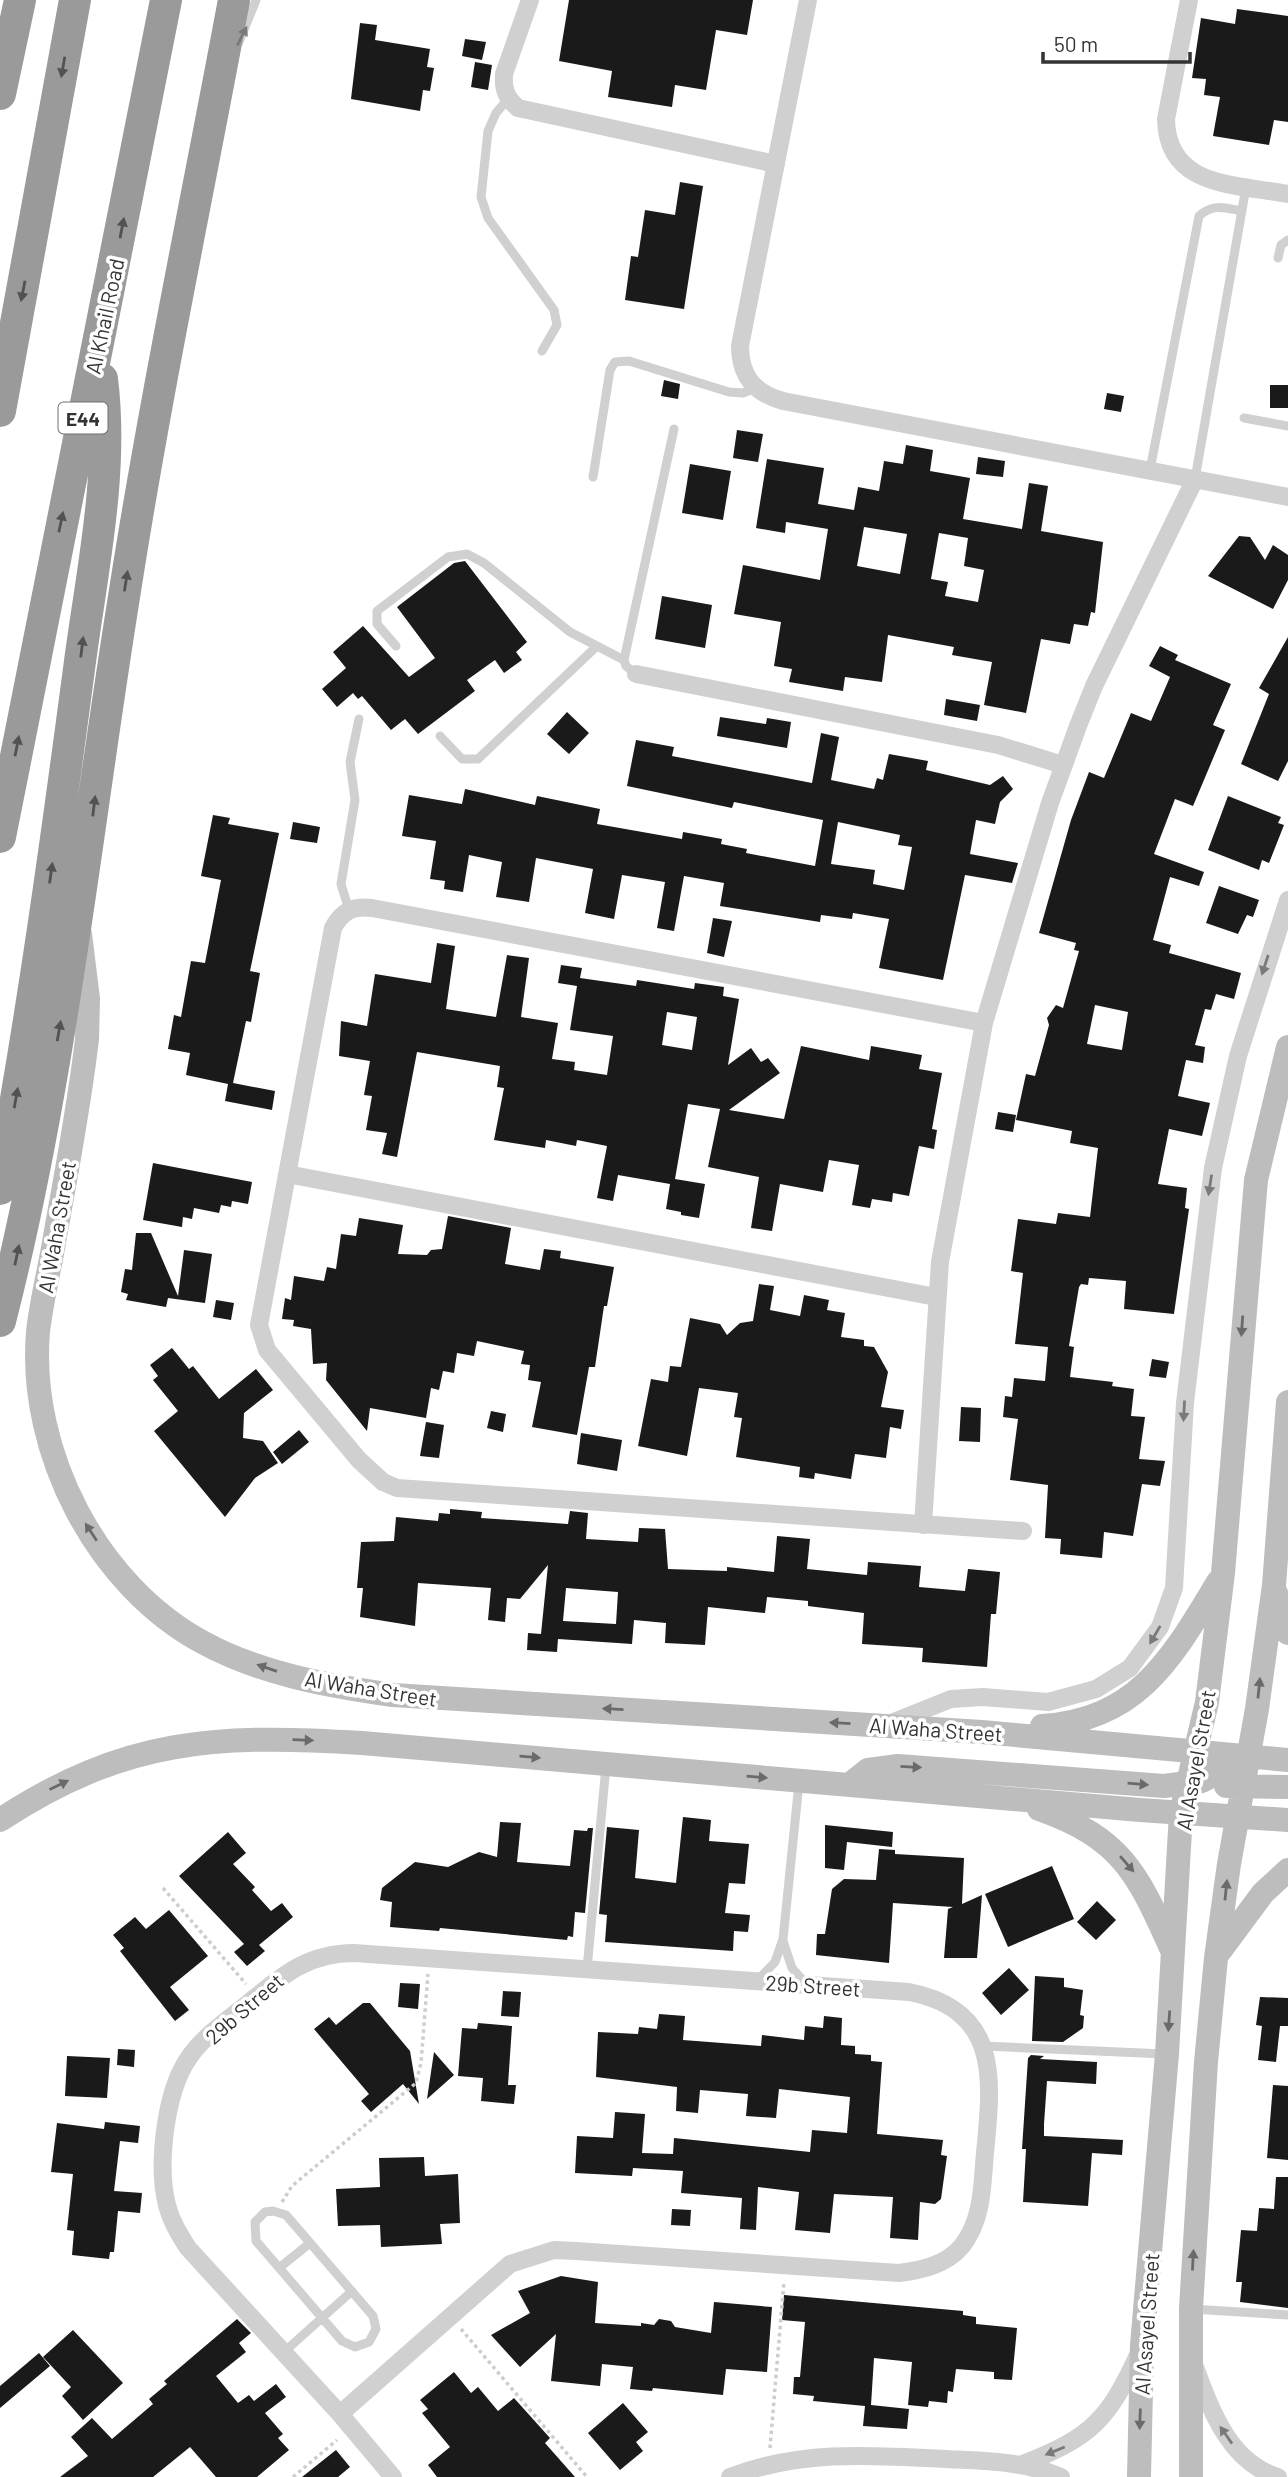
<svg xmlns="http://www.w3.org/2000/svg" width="1288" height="2477" viewBox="0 0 1288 2477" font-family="Barlow,sans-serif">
	<rect width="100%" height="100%" fill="#fff"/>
	<path fill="#1a1a1a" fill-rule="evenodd" d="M569 0H753L747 35 716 30 706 90 675 85 672 107 608 97 612 71 559 61Z
		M1237 9 1288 16V122L1274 120 1269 145 1213 136 1220 97 1204 95 1206 79 1192 78 1201 18 1235 24Z
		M360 23 377 25 375 40 430 49 427 67 434 68 430 91 423 90 420 111 351 99Z
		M465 39 486 42 482 60 462 56Z
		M475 62 492 65 488 90 471 87Z
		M680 182 703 186 684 309 625 300 631 256 638 257 645 210 675 215Z
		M664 380 680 384 678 399 661 396Z
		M1270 385H1288V408H1270Z
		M1107 393 1124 396 1121 412 1104 409Z
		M737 430 763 434 758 462 733 458Z
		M906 445 933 450 930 471 970 478 963 519 1022 529 1029 483 1048 486 1041 531 1103 542 1095 613 1091 612 1088 626 1074 624 1070 644 1041 639 1026 713 984 705 992 662 952 655 954 647 888 635 882 682 845 677 843 691 789 682 792 669 774 666 781 622 734 614 743 565 820 580 828 529 786 522 785 533 756 528 767 459 824 468 818 504 854 510 858 487 879 491 884 461 903 464ZM864 527 907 534 900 574 857 566ZM939 533 968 538 964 566 984 570 978 602 945 596 948 582 931 579Z
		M978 457 1005 461 1003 477 976 474Z
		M690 464 731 471 723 520 682 513Z
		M1239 536 1250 537 1265 560 1273 545 1288 555V580L1273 609 1208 576Z
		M465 561 527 642 516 652 522 660 504 673 495 660 467 680 475 691 418 734 405 719 391 730 362 696 358 699 353 693 337 707 322 689 346 668 333 652 363 626 409 677 435 658 397 607 454 563Z
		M662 596 712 605 705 648 655 639Z
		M1288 637V761L1278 781 1241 764 1269 694 1259 688Z
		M1160 646 1178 655 1175 660 1231 684 1213 725 1225 730 1193 806 1175 799 1154 854 1204 872 1199 886 1170 877 1153 940 1171 945 1169 953 1241 973 1234 999 1216 994 1211 1010 1205 1009 1195 1045 1205 1047 1203 1063 1186 1060 1178 1096 1210 1103 1202 1136 1169 1129 1158 1184 1187 1188 1185 1208 1189 1209 1174 1314 1124 1309 1126 1281 1089 1278 1088 1285 1081 1284 1079 1287 1069 1346 1074 1347 1070 1377 1113 1382 1112 1386 1134 1389 1131 1416 1145 1417 1139 1459 1165 1461 1160 1486 1142 1484 1133 1536 1104 1532 1102 1558 1060 1554 1061 1539 1045 1538 1048 1485 1010 1480 1018 1419 1003 1417 1005 1396 1012 1397 1014 1378 1045 1381 1048 1347 1015 1344 1023 1273 1011 1271 1018 1219 1056 1224 1058 1213 1090 1217 1098 1148 1070 1143 1072 1131 1016 1120 1026 1074 1035 1076 1049 1025 1047 1018 1056 1005 1063 1008 1079 951 1074 950 1076 943 1039 933 1071 820 1089 772 1104 778 1131 713 1151 721 1170 677 1149 666ZM1095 1005 1128 1012 1122 1050 1087 1044Z
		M946 699 980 705 977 721 944 715Z
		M567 712 589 733 569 754 547 734Z
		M720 717 766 724 767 718 791 722 787 748 717 736Z
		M821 733 839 737 831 780 874 789 877 778 883 780 889 754 928 761 926 770 990 785 1003 776 1013 789 1000 802 995 824 976 820 970 854 1018 863 1012 883 965 875 943 980 879 968 889 919 853 913 852 919 821 915 820 922 720 906 724 883 684 876 674 931 657 928 665 882 622 875 614 919 585 913 593 869 536 858 529 902 496 897 502 862 469 855 463 892 444 889 445 881 430 879 436 841 402 836 409 795 462 804 465 789 535 805 537 796 600 809 597 824 682 839 683 832 722 839 721 844 747 849 746 853 815 866 823 820 734 802 732 808 627 786 636 740 674 747 672 756 812 783ZM838 822 900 835 898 845 912 847 904 890 873 884 875 870 831 864Z
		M1228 796 1281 817 1278 823 1284 825 1269 863 1262 860 1259 870 1208 850Z
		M213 815 230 818 228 824 279 833 250 971 260 973 251 1022 246 1021 233 1083 275 1091 272 1110 225 1101 228 1084 186 1075 190 1053 168 1049 174 1015 181 1017 191 961 205 963 221 880 201 876Z
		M293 822 320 827 317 843 290 839Z
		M1219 886 1259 900 1253 917 1247 915 1238 934 1206 923Z
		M713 918 732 921 724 957 707 953Z
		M437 943 455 946 446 1009 496 1017 507 955 529 958 521 1017 558 1023 552 1059 575 1062 574 1070 607 1075 613 1036 570 1030 577 986 558 983 561 965 582 968 580 978 636 986 637 980 694 989 695 983 724 987 723 996 739 999 728 1065 751 1048 761 1062 768 1058 780 1073 729 1110 784 1119 801 1046 869 1060 871 1046 922 1055 919 1069 942 1073 932 1129 937 1130 934 1149 919 1146 909 1196 893 1193 892 1202 872 1199 870 1208 852 1205 859 1165 829 1160 823 1192 780 1184 772 1231 751 1228 759 1177 708 1167 720 1109 688 1104 675 1179 705 1184 699 1218 681 1215V1212L666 1209 670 1184 618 1175 613 1201 597 1198 607 1146 577 1140 576 1146 546 1140 545 1148 494 1140 504 1088 497 1087 500 1066 417 1052 397 1157 382 1154 387 1133 366 1130 372 1096 364 1095 370 1061 339 1056 341 1021 367 1026 375 974 431 983ZM667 1012 697 1017 692 1050 662 1045Z
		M998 1112 1016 1115 1013 1132 995 1129Z
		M153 1163 252 1182 248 1204 232 1201 231 1207 221 1205 219 1213 194 1208 192 1219 183 1217 182 1227 143 1220Z
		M448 1216 511 1228 505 1264 540 1270 544 1249 561 1251 560 1258 614 1267 607 1306H604L595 1367H589L577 1435 532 1427 541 1382 528 1380 530 1365 521 1364 524 1351 477 1341 474 1356 457 1353 454 1373 443 1371 439 1390 431 1388 426 1418 370 1408 367 1431 326 1380 327 1363 313 1364 311 1329 293 1326 294 1320 282 1319 285 1298 291 1300 294 1276 324 1281 327 1267 336 1269 341 1234 356 1236 359 1218 403 1225 398 1254 427 1255 431 1250 442 1249Z
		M136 1233H151L178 1296 184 1250 212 1254 205 1303 168 1298 166 1307 126 1300 128 1294 121 1292 125 1269 132 1270Z
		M759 1284 774 1286 770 1310 800 1316 804 1295 829 1300 827 1310 845 1313 841 1337 864 1340V1346L874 1347 888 1372 881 1407 904 1410 901 1429 890 1427 886 1458 855 1454 851 1479 815 1473 814 1479 799 1477 800 1467 736 1457 742 1418 734 1417 738 1393 699 1388 687 1456 638 1446 651 1379 668 1382 670 1366 681 1367 690 1318 720 1324 727 1335 740 1323 753 1321Z
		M216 1300 234 1303 231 1320 213 1317Z
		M172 1348 189 1369 193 1366 219 1399 256 1369 273 1390 244 1413 243 1438 263 1441 278 1463 255 1478 225 1517 154 1431 178 1411 153 1380 158 1376 150 1365Z
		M1152 1359 1169 1362 1166 1378 1149 1376Z
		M961 1407 981 1408 980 1442 959 1441Z
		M491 1411 506 1414 503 1432 487 1428Z
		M426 1422 444 1425 439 1458 420 1456Z
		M299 1430 309 1442 282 1464 273 1452Z
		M581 1433 622 1440 617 1471 577 1464Z
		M450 1509 482 1512 481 1518 568 1524 570 1511 588 1513 586 1539 638 1542 639 1528 665 1529 668 1569 727 1571V1567L774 1572 777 1536 810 1539 807 1569 867 1575 868 1562 921 1566 919 1587 965 1591 968 1569 1000 1572 996 1614H991L987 1667 922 1662 923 1648 862 1644 864 1613 808 1606V1601L767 1597 765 1613 708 1607 705 1645 665 1643 666 1623 634 1620 632 1644 558 1639 557 1652 527 1650 528 1633 541 1634 548 1565 520 1599 507 1598 505 1622 488 1620 491 1588 418 1583 415 1626 360 1617 363 1588H357L361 1542 394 1541 396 1517 438 1521 439 1513 450 1514ZM566 1588 618 1592 616 1624 563 1621Z
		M683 1817 711 1820 709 1841 749 1844 745 1884 729 1883 725 1913 750 1915 748 1932 734 1931 733 1951 605 1942 607 1915 599 1914 607 1827 639 1830 635 1878 676 1883Z
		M500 1822 521 1823 517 1862 570 1866 574 1830 587 1831 588 1828H593L585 1913 575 1912 573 1937 568 1936 567 1940 440 1928 439 1931 390 1927 392 1902 380 1900 382 1888 415 1862 448 1867 479 1852 497 1857Z
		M825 1825 893 1832 892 1847 847 1842 844 1870 825 1868Z
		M228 1832 246 1853 233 1864 255 1887 252 1890 271 1911 282 1903 293 1917 259 1945 265 1951 247 1966 234 1952 244 1944 179 1876Z
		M879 1849 895 1850V1854L964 1858 962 1904 982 1895 977 1958H944L948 1909 953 1907 893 1903 889 1963 816 1955 817 1934H825L832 1889 844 1879 876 1880Z
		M1052 1866 1074 1919 1008 1947 985 1894Z
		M1097 1901 1116 1920 1096 1940 1077 1922Z
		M169 1910 208 1956 170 1987 189 2010 175 2021 120 1951 124 1948 113 1935 135 1917 146 1929Z
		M1009 1968 1029 1990 1001 2015 982 1993Z
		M1035 1976 1064 1978V1987L1083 1990 1080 2015 1084 2016 1083 2028 1063 2042 1032 2041Z
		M400 1983 420 1984 418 2009 398 2007Z
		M503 1991 521 1992 519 2017 501 2016Z
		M1260 1997 1288 1998V2026H1280L1276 2062 1258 2060 1262 2026 1256 2025Z
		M363 2003H370L410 2051 419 2104 403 2084 371 2112 361 2101 369 2094 314 2029 329 2017 336 2025Z
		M659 2014 685 2016 683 2040 761 2046 762 2035 804 2040 805 2026 823 2028 824 2016 842 2018 841 2045 855 2046V2054L871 2055V2061L882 2062 877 2134 943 2140 941 2155 947 2156 941 2199 935 2204 920 2202 918 2240 890 2238 893 2197 834 2194 830 2233 795 2230 799 2192 758 2187 756 2230 740 2229 742 2198 681 2193 683 2171 633 2168 632 2176 575 2173 577 2136 613 2138 615 2112 645 2114 642 2153 673 2154 674 2138 810 2152 812 2130 847 2133 850 2097 779 2089 776 2118 746 2116 748 2094 700 2090 698 2113 676 2111 677 2087 596 2077 598 2032 638 2034 639 2027 657 2029Z
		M478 2023 512 2026 508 2085H516L514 2104 481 2101 483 2078 458 2076 462 2028 477 2029Z
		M118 2049 135 2050 134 2067 117 2065Z
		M434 2052 454 2075 427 2099Z
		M1031 2055 1044 2056 1040 2059 1097 2062 1096 2084 1047 2081 1044 2124V2136L1123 2140 1122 2155 1092 2153 1088 2206 1023 2202 1026 2149H1022L1028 2058Z
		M67 2056 110 2058 107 2098 65 2096Z
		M1273 2085 1288 2086V2160L1267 2158Z
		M105 2122 140 2126 138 2143 120 2141 114 2191 142 2193 140 2213 118 2211 114 2252H110L109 2259 72 2255 74 2231 67 2230 73 2174 51 2172 57 2123 104 2129Z
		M424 2157 425 2176 458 2174 460 2223 440 2224 442 2244 381 2247 380 2225 338 2226 336 2189 380 2187 379 2158Z
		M1276 2177H1288V2308L1240 2302 1242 2282H1236L1241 2230 1257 2231 1259 2208 1274 2209Z
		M672 2209 691 2210 690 2226 671 2225Z
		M561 2276 598 2282 595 2323 641 2326V2323L654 2325 659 2319 671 2321 675 2327 711 2333 714 2302 772 2307 767 2372 726 2369 723 2395 653 2388 652 2391 630 2389 633 2367 602 2364 600 2386 551 2381 556 2334 520 2367 491 2335 530 2313 518 2291Z
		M784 2295 963 2311V2315L976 2317V2324L1017 2328 1012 2380 994 2379V2372L956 2369 953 2392 948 2391 947 2403 929 2401 928 2407 908 2405 912 2362 874 2358 871 2405 909 2409 907 2429 863 2426 865 2406 813 2401 814 2396 793 2394 794 2377H800L805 2322 782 2320Z
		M237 2319 251 2333 239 2343 246 2352 216 2376 238 2403 249 2395 254 2401 276 2384 286 2397 265 2413 283 2434 278 2438 289 2450 257 2477H216L190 2447 153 2477H60L88 2456 71 2437 92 2418 112 2439 153 2404 149 2399 167 2384 164 2381Z
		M73 2330 123 2383 83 2420 62 2396 71 2387 43 2357Z
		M39 2353 50 2366 0 2408V2386Z
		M454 2372 471 2393 478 2387 498 2411 514 2398 550 2438 545 2443 575 2477H437L428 2465 450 2447 422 2413 428 2409 420 2400Z
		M623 2403 648 2432 636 2442 643 2451 620 2470 588 2433Z
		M336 2450 350 2467 338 2477H302Z"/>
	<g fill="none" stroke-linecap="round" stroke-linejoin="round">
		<path stroke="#cdcdcd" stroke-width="3.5" stroke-dasharray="3.5 3.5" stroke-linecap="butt" d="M163 1888 246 1984
			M282 2202 292 2186 416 2083 421 2063 428 1974
			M461 2329 587 2477
			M770 2448 784 2281
			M293 2477 337 2440"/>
		<path stroke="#d0d0d0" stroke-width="9" d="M239 42 256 0
			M508 99 496 113 488 131 481 197 488 218 554 310 557 325 542 351
			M1278 258 1281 245 1288 240
			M1244 418 1288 426
			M1150 470 1199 216C1213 203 1225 208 1242 211
			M593 477 610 370 615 362 629 361 729 392 743 393 755 388
			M1195 479 1246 187
			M396 646 377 624V611L448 557 467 554 484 563 570 632 624 660
			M636 674 626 666 624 660 674 429
			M440 736 462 759H478L597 646
			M349 910 341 884 355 800 350 762 359 719
			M783 1941 792 1968 805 1983
			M587 1969 606 1766
			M758 1980 775 1962 783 1939 799 1783
			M984 2046 1165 2054
			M273 2211 286 2215 373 2316 376 2329 369 2342 355 2347 342 2341 256 2241 255 2222 265 2212Z
			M279 2268 310 2243
			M1192 2309 1288 2315
			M284 2352 352 2291"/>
		<path stroke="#d0d0d0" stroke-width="18" d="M530 0 504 74C503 89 506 98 518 108L776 164
			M808 0 740 346C740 376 754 393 783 401L1288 497
			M1189 0 1166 119C1167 188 1236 184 1288 194
			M636 674 998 745 1063 765
			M984 1023 372 908C353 906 342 911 333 928L259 1325 267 1350 359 1460 383 1482 397 1488 1023 1531
			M287 1174 936 1297
			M923 1525 940 1262 984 1023 1050 803 1078 726 1094 686 1195 479
			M886 1725 951 1699 983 1697 1048 1702 1096 1689 1130 1668 1160 1627 1174 1588 1185 1403 1213 1168 1238 1056 1288 900
			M1195 2367C1211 2410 1229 2462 1278 2477
			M340 2414 510 2264 554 2250 576 2251 899 2273C922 2270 946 2265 962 2246 983 2219 982 2186 985 2153 992 2080 1001 2010 909 1992L354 1953C309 1953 284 1974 251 2001 229 2019 203 2036 188 2059 165 2093 157 2166 167 2205 171 2221 179 2234 188 2248L340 2414 393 2477
			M1023 2464C1092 2437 1108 2420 1139 2353
			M730 2477C800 2450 871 2455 945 2459 986 2461 1023 2461 1061 2477"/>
		<path stroke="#bdbdbd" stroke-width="24" d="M80 934 88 999 87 1039C79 1109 65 1179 53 1248 48 1276 41 1304 38 1332 28 1452 97 1586 204 1643 261 1674 329 1686 393 1695L982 1732 1288 1760
			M1276 1593 1288 1633
			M1042 1726C1139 1720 1173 1656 1218 1582
			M849 1785 868 1770 898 1766 1164 1786 1202 1781 1249 1756
			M1226 1786 1288 1787
			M1039 1809C1121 1838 1137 1872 1171 1948
			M0 1820C125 1738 217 1734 362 1743L1140 1810 1288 1820
			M1220 1951 1263 1893 1288 1870
			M1139 2477 1142 2345 1167 2054 1181 1813 1207 1702 1223 1573 1256 1180 1288 1047
			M1191 2477V2308L1206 2062 1216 1958 1229 1864 1257 1709 1274 1585 1288 1402"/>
		<path stroke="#9a9a9a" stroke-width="32" d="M0 94 20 0
			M0 411 75 0
			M0 837 166 0
			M0 1189C32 1017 56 843 79 669 91 575 114 475 102 379
			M0 1321C61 1083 85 839 124 597 155 397 197 199 234 0"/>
	</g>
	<defs><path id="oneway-solid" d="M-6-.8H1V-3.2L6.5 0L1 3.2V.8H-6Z" transform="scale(1.75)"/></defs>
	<g fill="#7a7a7a">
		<use href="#oneway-solid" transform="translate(242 36) rotate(-63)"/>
		<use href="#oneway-solid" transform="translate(1265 965) rotate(108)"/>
		<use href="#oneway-solid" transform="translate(1210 1185) rotate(99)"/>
		<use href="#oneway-solid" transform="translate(1184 1411) rotate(93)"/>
		<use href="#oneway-solid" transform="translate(1155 1635) rotate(120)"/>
		<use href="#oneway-solid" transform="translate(1226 2435) rotate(-125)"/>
		<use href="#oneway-solid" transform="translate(1055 2451) rotate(158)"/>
	</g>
	<g fill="#525252">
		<use href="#oneway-solid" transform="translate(63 67) rotate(100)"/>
		<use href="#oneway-solid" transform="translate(122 228) rotate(-79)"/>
		<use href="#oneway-solid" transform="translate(23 291) rotate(101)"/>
		<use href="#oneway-solid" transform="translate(61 522) rotate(-78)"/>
		<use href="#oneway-solid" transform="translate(126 581) rotate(-81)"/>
		<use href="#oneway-solid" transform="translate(82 647) rotate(-83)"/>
		<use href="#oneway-solid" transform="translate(17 746) rotate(-79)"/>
		<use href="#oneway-solid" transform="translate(94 806) rotate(-83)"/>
		<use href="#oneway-solid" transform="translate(51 873) rotate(-82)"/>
		<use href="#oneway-solid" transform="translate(59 1031) rotate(-80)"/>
		<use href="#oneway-solid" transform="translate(16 1098) rotate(-80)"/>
		<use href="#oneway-solid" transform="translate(17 1255) rotate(-78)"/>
	</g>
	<g fill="#6a6a6a">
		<use href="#oneway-solid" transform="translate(1242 1326) rotate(94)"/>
		<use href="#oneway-solid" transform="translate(91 1532) rotate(-123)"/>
		<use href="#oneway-solid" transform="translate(267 1668) rotate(-161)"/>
		<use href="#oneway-solid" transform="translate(1259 1688) rotate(-84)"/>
		<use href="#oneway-solid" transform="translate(613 1709) rotate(-177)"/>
		<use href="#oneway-solid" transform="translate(840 1723) rotate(-177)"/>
		<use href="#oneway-solid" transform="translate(303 1740) rotate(2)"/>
		<use href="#oneway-solid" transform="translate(530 1757) rotate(5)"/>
		<use href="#oneway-solid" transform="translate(911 1767) rotate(3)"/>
		<use href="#oneway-solid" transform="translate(757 1777) rotate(5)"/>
		<use href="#oneway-solid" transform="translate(1138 1784) rotate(5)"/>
		<use href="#oneway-solid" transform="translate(59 1785) rotate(-26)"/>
		<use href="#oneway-solid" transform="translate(1127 1864) rotate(49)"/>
		<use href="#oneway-solid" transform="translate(1226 1890) rotate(-84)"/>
		<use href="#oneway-solid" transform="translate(1169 2021) rotate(94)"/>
		<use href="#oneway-solid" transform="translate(1193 2260) rotate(-87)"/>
		<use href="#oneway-solid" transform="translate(1140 2419) rotate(92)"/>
	</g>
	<g text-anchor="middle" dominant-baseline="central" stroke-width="7" stroke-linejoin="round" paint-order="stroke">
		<rect fill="#fff" stroke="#707070" stroke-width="2" x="58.5" y="402.5" width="49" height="31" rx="5"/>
		<g font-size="19" font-weight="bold" fill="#333">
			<text x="83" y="418">E44</text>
		</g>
		<g font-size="21" fill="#333" stroke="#fff">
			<text transform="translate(104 316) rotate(-78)">Al Khail Road</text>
			<text transform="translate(56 1227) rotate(-80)">Al Waha Street</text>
			<text transform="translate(371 1688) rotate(9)">Al Waha Street</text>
			<text transform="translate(936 1729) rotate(4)">Al Waha Street</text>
			<text transform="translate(1195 1760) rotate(-80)">Al Asayel Street</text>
			<text transform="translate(813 1985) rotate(4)">29b Street</text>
			<text transform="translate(244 2008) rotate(-41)">29b Street</text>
			<text transform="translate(1146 2324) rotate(-86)">Al Asayel Street</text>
		</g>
	</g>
	<path d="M1043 52v10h147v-10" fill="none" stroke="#333333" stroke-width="3.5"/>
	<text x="1054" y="52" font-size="21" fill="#333333" stroke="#ffffff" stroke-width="5" paint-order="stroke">50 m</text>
</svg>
